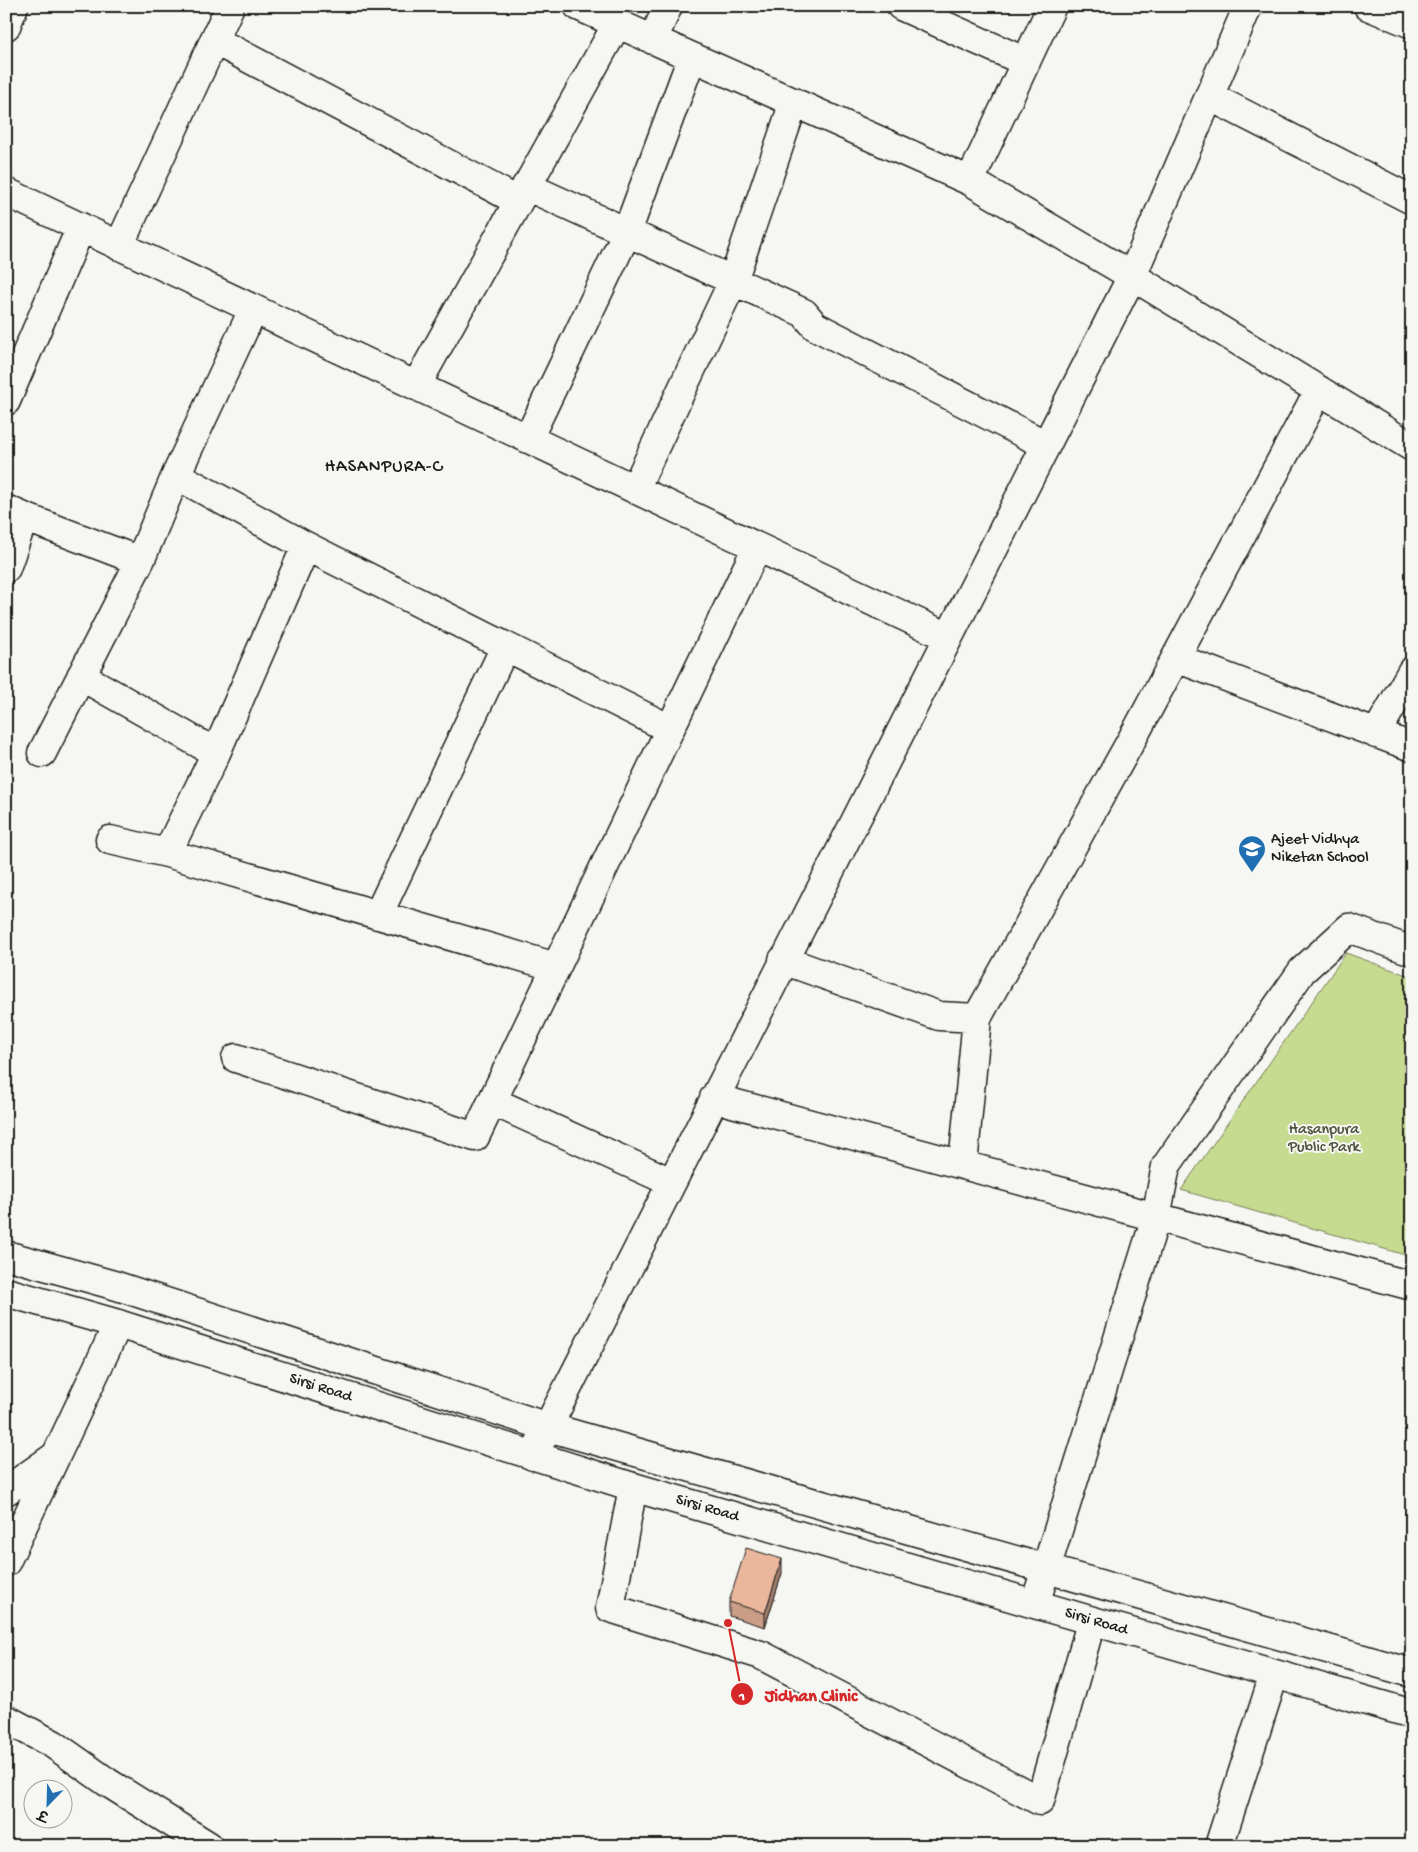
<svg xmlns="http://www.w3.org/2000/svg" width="1418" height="1852" viewBox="0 0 1418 1852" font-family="'Gochi Hand','Playpen Sans Deva',sans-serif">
	<rect width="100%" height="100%" fill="#f6f6f2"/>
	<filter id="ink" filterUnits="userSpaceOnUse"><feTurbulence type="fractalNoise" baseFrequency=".02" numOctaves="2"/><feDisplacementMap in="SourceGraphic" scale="10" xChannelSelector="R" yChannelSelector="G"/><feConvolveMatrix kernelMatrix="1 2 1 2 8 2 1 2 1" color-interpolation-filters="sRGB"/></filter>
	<g filter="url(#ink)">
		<path fill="#c7db90" stroke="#727c56" d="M1346 953 1412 977V1257L1181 1190Z"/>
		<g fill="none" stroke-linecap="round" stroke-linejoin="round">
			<g stroke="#1c1c1c" stroke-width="31">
				<path id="street" d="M578 6 970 181 1132 276 1412 447
					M901 6 1026 62
					M1368 6 1412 24
					M6 26 14 6
					M214 40 518 201
					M653 40 668 6
					M1209 96 1412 200
					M970 181 1052 6
					M526 186 804 313 815 326 1046 445
					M6 192 948 637
					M119 246 230 6
					M416 386 617 24
					M6 401 81 227
					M528 439 627 232 692 57
					M176 475 306 546 216 753 167 853 556 967
					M635 489 733 281 794 102
					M24 517 140 561 176 475 253 310
					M306 546 670 729
					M6 568 24 517 8 510
					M1176 658 1412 747
					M81 676 216 753
					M1376 734 1412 671
					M42 753 140 561
					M110 840 167 853
					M378 915 505 647
					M783 960 939 1016 977 1018 1137 730 1319 390
					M236 1058 475 1137 757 547
					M714 1098 1412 1286
					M492 1101 671 1182
					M963 1165 977 1018
					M533 1456 1132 276 1248 6
					M633 1487 610 1608 761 1655 1040 1801 1091 1623
					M6 1491 54 1457
					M6 1562 118 1324
					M1035 1604 1156 1217 1166 1166 1302 971 1349 928 1412 951
					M6 1719 53 1744 107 1782 209 1846
					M1219 1846 1274 1675"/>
			</g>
			<g stroke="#1c1c1c" stroke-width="31">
				<g id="secondary">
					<path d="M6 1255 117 1286 548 1427 1412 1673"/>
					<path id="s1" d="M6 1292 118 1324 633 1487 1412 1714"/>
				</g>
			</g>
			<use href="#street" stroke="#f6f6f2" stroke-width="28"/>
			<use href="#secondary" stroke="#f6f6f2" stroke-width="28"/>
		</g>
		<path fill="#c99d86" stroke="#1c1c1c" d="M782 1573 765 1627 729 1616V1602Z"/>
		<path fill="#a4806d" stroke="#1c1c1c" d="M782 1559V1573L765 1627V1613Z"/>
		<path fill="#eab79c" stroke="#1c1c1c" d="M746 1548 782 1559 765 1613 729 1602Z"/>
	</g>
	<defs>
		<g id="school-pin" transform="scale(1.4375)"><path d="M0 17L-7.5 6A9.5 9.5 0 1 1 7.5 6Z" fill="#1f6fb2" stroke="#f6f6f2"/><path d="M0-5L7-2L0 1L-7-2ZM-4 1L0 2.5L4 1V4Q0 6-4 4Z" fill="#fff"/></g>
	</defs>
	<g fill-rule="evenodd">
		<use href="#school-pin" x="1252" y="849"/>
	</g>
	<g text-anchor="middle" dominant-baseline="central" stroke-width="4" stroke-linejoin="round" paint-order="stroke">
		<g font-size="16" fill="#1c1c1c" stroke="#f6f6f2" text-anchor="start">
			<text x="1271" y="840">Ajeet Vidhya<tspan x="1271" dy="18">Niketan School</tspan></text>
		</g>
		<g font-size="16" fill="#4f553f" stroke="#f6f6f2">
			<text x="1324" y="1130">Hasanpura<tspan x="1324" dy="18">Public Park</tspan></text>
		</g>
		<g font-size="16" fill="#1c1c1c" stroke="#f6f6f2">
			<text stroke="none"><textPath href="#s1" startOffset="329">Sirsi Road</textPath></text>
			<text stroke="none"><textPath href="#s1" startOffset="734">Sirsi Road</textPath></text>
			<text stroke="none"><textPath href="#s1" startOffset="1139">Sirsi Road</textPath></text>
		</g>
		<g font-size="18" letter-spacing="1" fill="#1c1c1c" stroke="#f6f6f2">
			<text x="384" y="467">HASANPURA-C</text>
		</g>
	</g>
	<path fill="none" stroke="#d62828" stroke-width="2" d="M728 1623L742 1694"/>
	<g fill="#d62828" stroke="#f6f6f2" stroke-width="2">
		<circle cx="728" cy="1623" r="5"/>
		<circle cx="742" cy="1694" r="12"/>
	</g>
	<g font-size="15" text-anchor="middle" font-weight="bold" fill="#fff">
		<text x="742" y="1700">1</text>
	</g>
	<g font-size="18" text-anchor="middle" font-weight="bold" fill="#d62828" stroke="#f6f6f2" stroke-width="4" stroke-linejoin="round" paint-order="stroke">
		<text x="811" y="1701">Jidhan Clinic</text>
	</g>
	<rect width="1418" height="1852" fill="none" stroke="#f6f6f2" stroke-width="25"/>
	<rect x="12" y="12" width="1393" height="1827" fill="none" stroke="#1c1c1c" stroke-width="2" filter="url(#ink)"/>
	<g transform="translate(48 1804) rotate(203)"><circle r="24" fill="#f6f6f2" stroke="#9f9f9c"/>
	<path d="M0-4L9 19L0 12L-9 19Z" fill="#1f6fb2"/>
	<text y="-8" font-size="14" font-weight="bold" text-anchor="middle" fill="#1c1c1c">उ</text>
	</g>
</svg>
